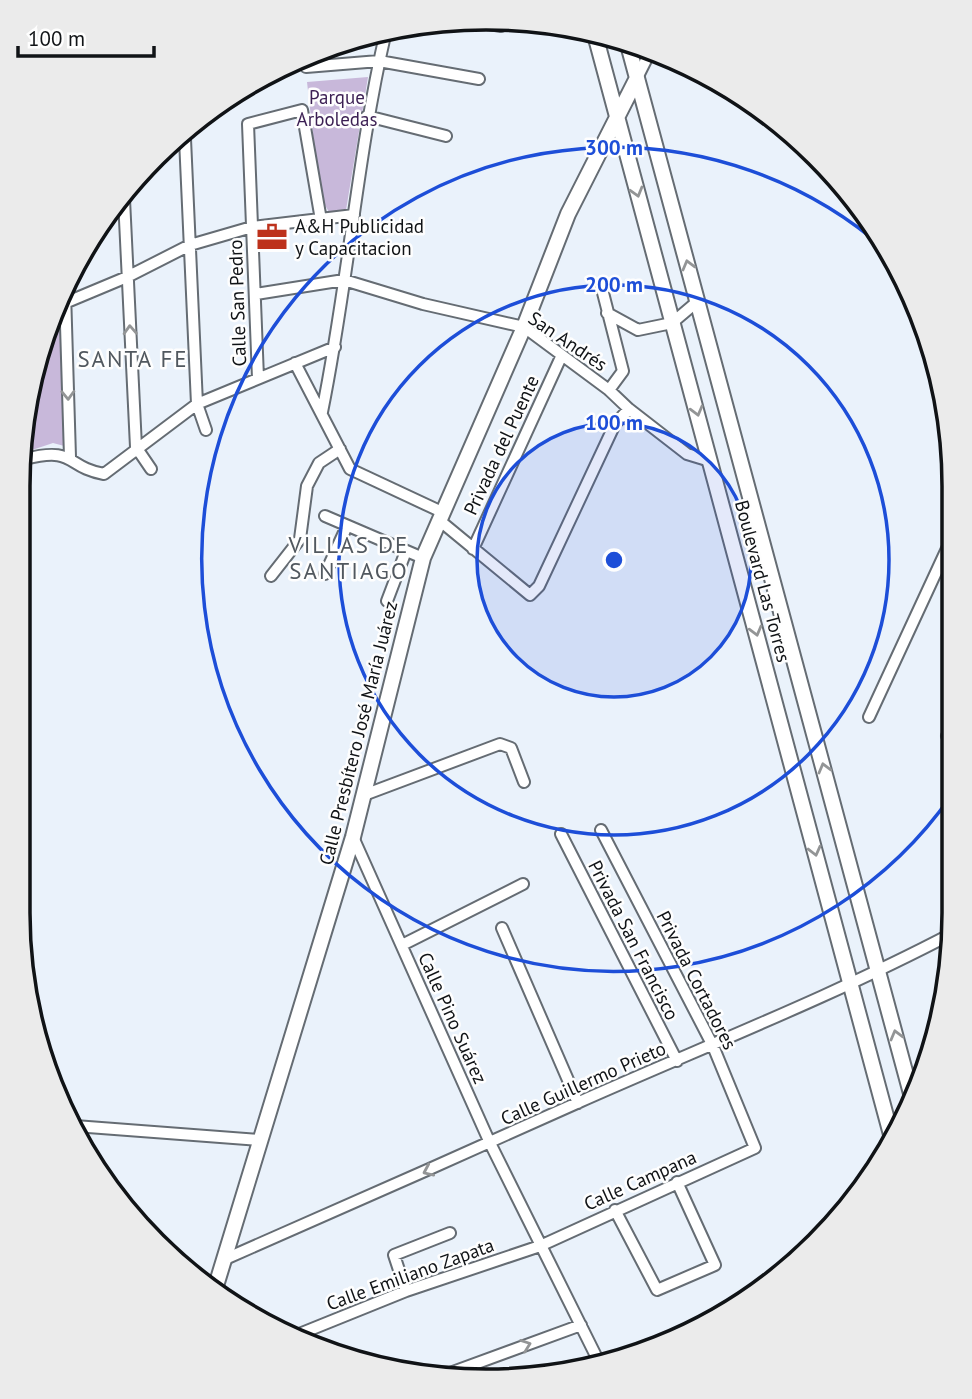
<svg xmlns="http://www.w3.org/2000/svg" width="972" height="1399" viewBox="0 0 972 1399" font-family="'PT Sans',sans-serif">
	<rect width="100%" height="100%" fill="#eaf2fb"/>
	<path fill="#c8b8da" d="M368 77 346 210 329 212 320 197 307 82Z
		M61 311 68 447 53 443 26 452 27 394 58 312Z"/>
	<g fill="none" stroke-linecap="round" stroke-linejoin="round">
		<g stroke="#656c73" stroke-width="14">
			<path id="minor" d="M467 20 501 26 503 19
				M304 57 306 67 379 61 479 79
				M637 78 651 50
				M367 116 446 136
				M185 139 197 404 206 430
				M124 199 136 447
				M601 285 623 371 609 390
				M65 292 70 457
				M256 294 344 280 423 304 524 327 609 390 629 409 687 454 710 461
				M60 305 127 277 190 245 252 227 354 215
				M607 313 638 330 672 323 698 301
				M295 363 350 469 442 512
				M258 378 248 124 302 110 321 220
				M322 412C348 285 357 156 386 31
				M136 447 151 469
				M25 459C76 446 65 467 104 474L197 404 335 347
				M325 516 423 558
				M439 520 530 595 539 586 615 424 629 409
				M473 549 561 357
				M325 574 347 526
				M271 576 300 539 307 486 319 463 340 449
				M387 601 406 551
				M869 717 951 540
				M952 725 947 736 952 743
				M364 795 500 744 511 748 524 782
				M561 834 677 1061
				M353 837 490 1143 599 1362
				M502 928 578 1103
				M402 945 523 884
				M75 1126 259 1140
				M615 1210 657 1290 715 1265 677 1182
				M223 1260C342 1208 459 1156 577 1103 703 1047 831 997 953 933
				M406 1291 394 1255 450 1233
				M292 1337 406 1291 540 1246 755 1148 713 1046 601 830
				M439 1377 581 1325"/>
		</g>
		<g stroke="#656c73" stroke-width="18">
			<path id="tertiary" d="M594 31 893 1142
				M627 41 913 1101
				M215 1289 353 837 423 558 524 327 568 214 637 78"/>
		</g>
		<use href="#minor" stroke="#fff" stroke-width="10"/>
		<use href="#tertiary" stroke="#fff" stroke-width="14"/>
	</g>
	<defs><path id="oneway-chevron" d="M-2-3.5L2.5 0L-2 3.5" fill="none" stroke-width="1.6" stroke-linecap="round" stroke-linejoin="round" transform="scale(1.75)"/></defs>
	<g stroke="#939596">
		<use href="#oneway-chevron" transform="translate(637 192) rotate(74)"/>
		<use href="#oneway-chevron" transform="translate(688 265) rotate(-105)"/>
		<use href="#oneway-chevron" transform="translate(130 330) rotate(-93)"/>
		<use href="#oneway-chevron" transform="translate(68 395) rotate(88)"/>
		<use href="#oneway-chevron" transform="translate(697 411) rotate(75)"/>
		<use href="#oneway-chevron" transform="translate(756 631) rotate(75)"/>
		<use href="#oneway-chevron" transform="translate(824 768) rotate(-105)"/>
		<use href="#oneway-chevron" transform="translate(815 851) rotate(76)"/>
		<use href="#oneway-chevron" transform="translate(896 1035) rotate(-105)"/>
		<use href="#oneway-chevron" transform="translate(428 1171) rotate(156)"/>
		<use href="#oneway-chevron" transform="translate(526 1345) rotate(-20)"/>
	</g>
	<circle cx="614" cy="560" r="137" fill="#1d4ed8" fill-opacity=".12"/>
	<g fill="none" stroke="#1d4ed8" stroke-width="3.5">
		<circle cx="614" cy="560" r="137"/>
		<circle cx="614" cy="560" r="275"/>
		<path d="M951 796A412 412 0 1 1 887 251"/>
	</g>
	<defs>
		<g id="office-bare" transform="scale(2.415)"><path d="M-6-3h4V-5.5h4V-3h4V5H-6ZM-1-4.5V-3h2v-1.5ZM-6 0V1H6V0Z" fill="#bd311b" stroke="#fefefe" stroke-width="2.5" paint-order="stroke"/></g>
	</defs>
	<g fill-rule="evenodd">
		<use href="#office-bare" x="272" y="237"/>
	</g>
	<g text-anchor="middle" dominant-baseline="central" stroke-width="5" stroke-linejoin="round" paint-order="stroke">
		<g font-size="19" fill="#3b1f53" stroke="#fefefe">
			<text x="337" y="97">Parque<tspan x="337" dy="22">Arboledas</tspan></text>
		</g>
		<g font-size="19" fill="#101316" stroke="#fefefe" text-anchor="start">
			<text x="295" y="226">A&amp;H Publicidad<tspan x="295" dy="22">y Capacitacion</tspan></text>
		</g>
		<g font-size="19" fill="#101316" stroke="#fefefe">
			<text transform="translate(237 303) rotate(-92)">Calle San Pedro</text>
			<text transform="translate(568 341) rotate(34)">San Andrés</text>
			<text transform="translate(501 445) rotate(-65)">Privada del Puente</text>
			<text transform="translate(763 581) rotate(75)">Boulevard Las Torres</text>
			<text transform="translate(358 733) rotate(-76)">Calle Presbítero José María Juárez</text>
			<text transform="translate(634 940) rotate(63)">Privada San Francisco</text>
			<text transform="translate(697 980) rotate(63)">Privada Cortadores</text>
			<text transform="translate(453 1018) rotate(66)">Calle Pino Suárez</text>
			<text transform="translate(583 1083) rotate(-24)">Calle Guillermo Prieto</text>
			<text transform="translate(640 1180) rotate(-24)">Calle Campana</text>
			<text transform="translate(410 1274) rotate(-20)">Calle Emiliano Zapata</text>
		</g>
		<g font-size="23" letter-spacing="2" fill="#51585f" stroke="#fefefe">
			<text x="133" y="358">SANTA FE</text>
			<text x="349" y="544">VILLAS DE<tspan x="349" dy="26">SANTIAGO</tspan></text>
		</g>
	</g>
	<path d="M0 0H972V1399H0ZM486 30H486A456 456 0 0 1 942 486V913A456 456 0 0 1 486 1369H486A456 456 0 0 1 30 913V486A456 456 0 0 1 486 30Z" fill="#ebebeb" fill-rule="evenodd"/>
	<path fill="none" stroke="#101316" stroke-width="3.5" d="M486 30H486A456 456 0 0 1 942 486V913A456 456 0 0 1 486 1369H486A456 456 0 0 1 30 913V486A456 456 0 0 1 486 30Z"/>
	<circle cx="614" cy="560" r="10" fill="#1d4ed8" stroke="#fefefe" stroke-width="3.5"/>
	<g font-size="21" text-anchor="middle" font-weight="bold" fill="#1d4ed8" stroke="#fefefe" stroke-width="5" stroke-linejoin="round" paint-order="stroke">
		<text x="614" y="155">300 m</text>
		<text x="614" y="292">200 m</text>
		<text x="614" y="430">100 m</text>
	</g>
	<path d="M18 46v10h136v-10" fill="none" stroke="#101316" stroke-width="3.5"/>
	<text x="28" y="46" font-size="21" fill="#101316" stroke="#fefefe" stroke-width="5" paint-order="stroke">100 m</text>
</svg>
